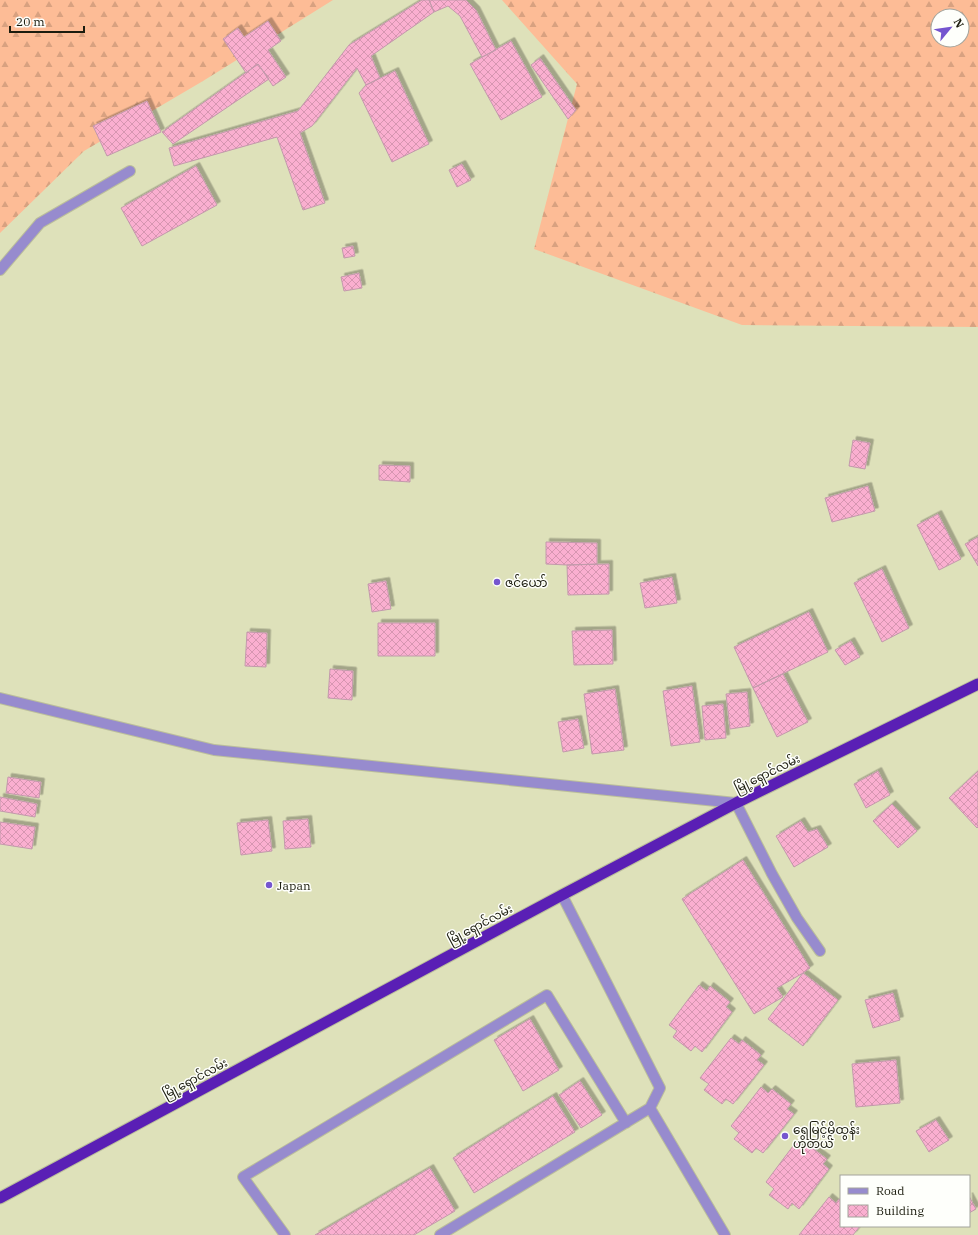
<svg xmlns="http://www.w3.org/2000/svg" width="978" height="1235" viewBox="0 0 978 1235" font-family="'IBM Plex Serif','Noto Sans Myanmar',serif">
	<defs>
		<pattern id="forest-firs" width="22" height="20" patternUnits="userSpaceOnUse"><rect width="22" height="20" fill="#fdbc96"/><path d="M5 1l3.5 6h-7zM16 11l3.5 6h-7z" fill="#d8a180"/></pattern>
		<pattern id="building-cross-hatch" width="8" height="8" patternUnits="userSpaceOnUse"><rect width="8" height="8" fill="#faafd0"/><path d="M0 0l8 8M0 8l8-8" fill="none" stroke="#d696b1"/></pattern>
		<filter id="shadow"><feDropShadow dx="3.5" dy="-3.5" stdDeviation="0" flood-color="#0004"/></filter>
	</defs>
	<rect width="100%" height="100%" fill="#dee1ba"/>
	<path fill="url(#forest-firs)" fill-rule="evenodd" d="M0 0H333L203 81 84 151 0 233Z
		M502 0H978V327L742 325 534 249 577 84ZM938 16H962V40H938Z"/>
	<path fill="url(#building-cross-hatch)" stroke="#c29aab" filter="url(#shadow)" d="M422 0H429L434 12 371 56 380 78 366 85 357 68 312 126 300 133 325 203 303 210 277 137 174 166 169 148 298 111 349 45Z
		M429 0H466L476 10 496 50 482 57 460 16 448 6 434 12Z
		M268 21 281 41 268 50 286 77 273 86 258 64 246 73 223 39 238 28 244 37Z
		M511 41 542 97 501 120 470 64Z
		M540 58 576 110 568 119 531 65Z
		M258 64 269 79 173 144 162 132Z
		M395 71 429 144 392 162 359 93 366 85Z
		M147 101 161 132 107 156 93 126Z
		M462 164 471 180 457 187 449 170Z
		M196 166 217 205 142 246 121 208Z
		M353 246 355 256 344 258 342 248Z
		M359 273 362 288 344 291 341 277Z
		M853 440 870 443 865 469 849 466Z
		M379 465 410 466V482L379 480Z
		M868 486 875 511 832 522 825 498Z
		M938 514 961 559 939 570 917 525Z
		M978 537V566L965 544Z
		M546 542 597 543V564L567 565 546 564Z
		M609 564V594L568 595 567 565Z
		M882 569 909 628 882 642 854 583Z
		M672 577 677 603 645 608 640 583Z
		M386 581 391 609 372 612 368 584Z
		M809 612 828 652 753 688 734 647Z
		M378 623H435V656H378Z
		M612 630 613 664 574 665 572 631Z
		M247 632 267 633 266 667 245 666Z
		M851 641 860 657 845 665 835 650Z
		M330 669 353 671 352 700 328 698Z
		M783 674 808 722 777 737 753 688Z
		M692 686 700 742 671 746 663 691Z
		M615 689 624 750 592 754 584 694Z
		M747 692 750 726 730 729 726 694Z
		M723 704 726 738 705 740 702 706Z
		M578 719 584 748 563 752 558 722Z
		M878 771 890 795 866 808 854 784Z
		M978 771V827L977 828 949 798Z
		M8 777 41 782 39 798 6 793Z
		M0 797 37 804 35 817 0 811Z
		M892 804 917 831 898 848 873 821Z
		M308 819 311 847 285 849 283 821Z
		M268 820 272 851 241 855 237 823Z
		M801 821 808 832 817 829 828 847 794 867 776 836Z
		M0 822 35 827 32 849 0 844Z
		M743 860 810 968 803 973 777 988 783 997 754 1014 682 899Z
		M803 973 838 1000 803 1046 768 1019Z
		M699 985 707 991 710 986 730 1002 726 1007 732 1012 702 1052 695 1046 691 1051 673 1037 677 1031 669 1025Z
		M893 993 900 1020 873 1028 865 1000Z
		M530 1019 559 1070 523 1091 494 1040Z
		M731 1038 739 1044 742 1040 761 1055 757 1060 764 1065 733 1104 726 1099 722 1104 704 1090 709 1084 700 1078Z
		M896 1060 900 1103 856 1107 852 1064Z
		M580 1081 602 1115 581 1128 559 1095Z
		M761 1087 768 1093 772 1089 791 1104 787 1109 794 1114 763 1153 756 1148 752 1153 734 1139 739 1133 731 1126Z
		M553 1096 575 1132 474 1193 453 1158Z
		M936 1120 949 1140 929 1152 916 1131Z
		M796 1142 804 1148 807 1144 827 1159 823 1164 829 1169 799 1209 792 1203 788 1209 769 1195 774 1189 766 1182Z
		M430 1168 455 1211 414 1235H315Z
		M969 1196 976 1209 969 1213Z
		M829 1197 836 1203 839 1199 841 1200V1226H860L853 1235H799Z"/>
	<g fill="none" stroke-linecap="round" stroke-linejoin="round">
		<g stroke="#bbbe9b" stroke-width="12">
			<path id="service" d="M736 803 772 874 797 918 820 951
				M650 1108 725 1235
				M285 1235 243 1177 547 995 626 1123
				M440 1235 650 1108 660 1088 562 895"/>
		</g>
		<g stroke="#bbbe9b" stroke-width="12">
			<path id="minor" d="M0 270 40 223 130 171
				M0 698 214 750 736 803"/>
		</g>
		<g stroke="#bbbe9b" stroke-width="13">
			<path id="trunk" d="M0 1198 562 895 736 803 978 684"/>
		</g>
		<use href="#service" stroke="#978bce" stroke-width="10"/>
		<use href="#minor" stroke="#978bce" stroke-width="10"/>
		<use href="#trunk" stroke="#5a1fb5" stroke-width="11"/>
	</g>
	<g fill="#7555cf" stroke="#fefffb" stroke-width="1.5">
		<circle cx="497" cy="582" r="4"/>
		<circle cx="269" cy="885" r="4"/>
		<circle cx="785" cy="1136" r="4"/>
	</g>
	<g text-anchor="middle" dominant-baseline="central" stroke-width="3" stroke-linejoin="round" paint-order="stroke">
		<g font-size="12" fill="#1b1c0e" stroke="#fefffb" text-anchor="start">
			<text x="505" y="582">ဇင်ယော်</text>
			<text x="277" y="885">Japan</text>
			<text x="793" y="1129">ရွှေမြင့်မိုထွန်း<tspan x="793" dy="14">ဟိုတယ်</tspan></text>
		</g>
		<g font-size="12" fill="#1b1c0e" stroke="#fefffb">
			<text transform="translate(767 773) rotate(-26)">မြို့ရှောင်လမ်း</text>
			<text transform="translate(480 924) rotate(-28)">မြို့ရှောင်လမ်း</text>
			<text transform="translate(195 1078) rotate(-28)">မြို့ရှောင်လမ်း</text>
		</g>
	</g>
	<rect x="840" y="1175" width="130" height="52" fill="#fefffb" stroke="#a3a49c"/>
	<rect x="848" y="1188" width="20" height="6" fill="#978bce" stroke="#a3a49c"/>
	<text x="876" y="1195" font-size="12" fill="#1b1c0e">Road</text>
	<rect x="848" y="1205" width="20" height="12" fill="url(#building-cross-hatch)" stroke="#a3a49c"/>
	<text x="876" y="1215" font-size="12" fill="#1b1c0e">Building</text>
	<g transform="translate(950 28) rotate(61)"><circle r="19" fill="#fefffb" stroke="#a3a49c"/>
	<path d="M0-3L7 15L0 10L-7 15Z" fill="#7555cf"/>
	<text y="-6" font-size="11" font-weight="bold" text-anchor="middle" fill="#1b1c0e">N</text>
	</g>
	<path d="M10 26v6h74v-6" fill="none" stroke="#1b1c0e" stroke-width="2"/>
	<text x="16" y="26" font-size="12" fill="#1b1c0e" stroke="#fefffb" stroke-width="3" paint-order="stroke">20 m</text>
</svg>
